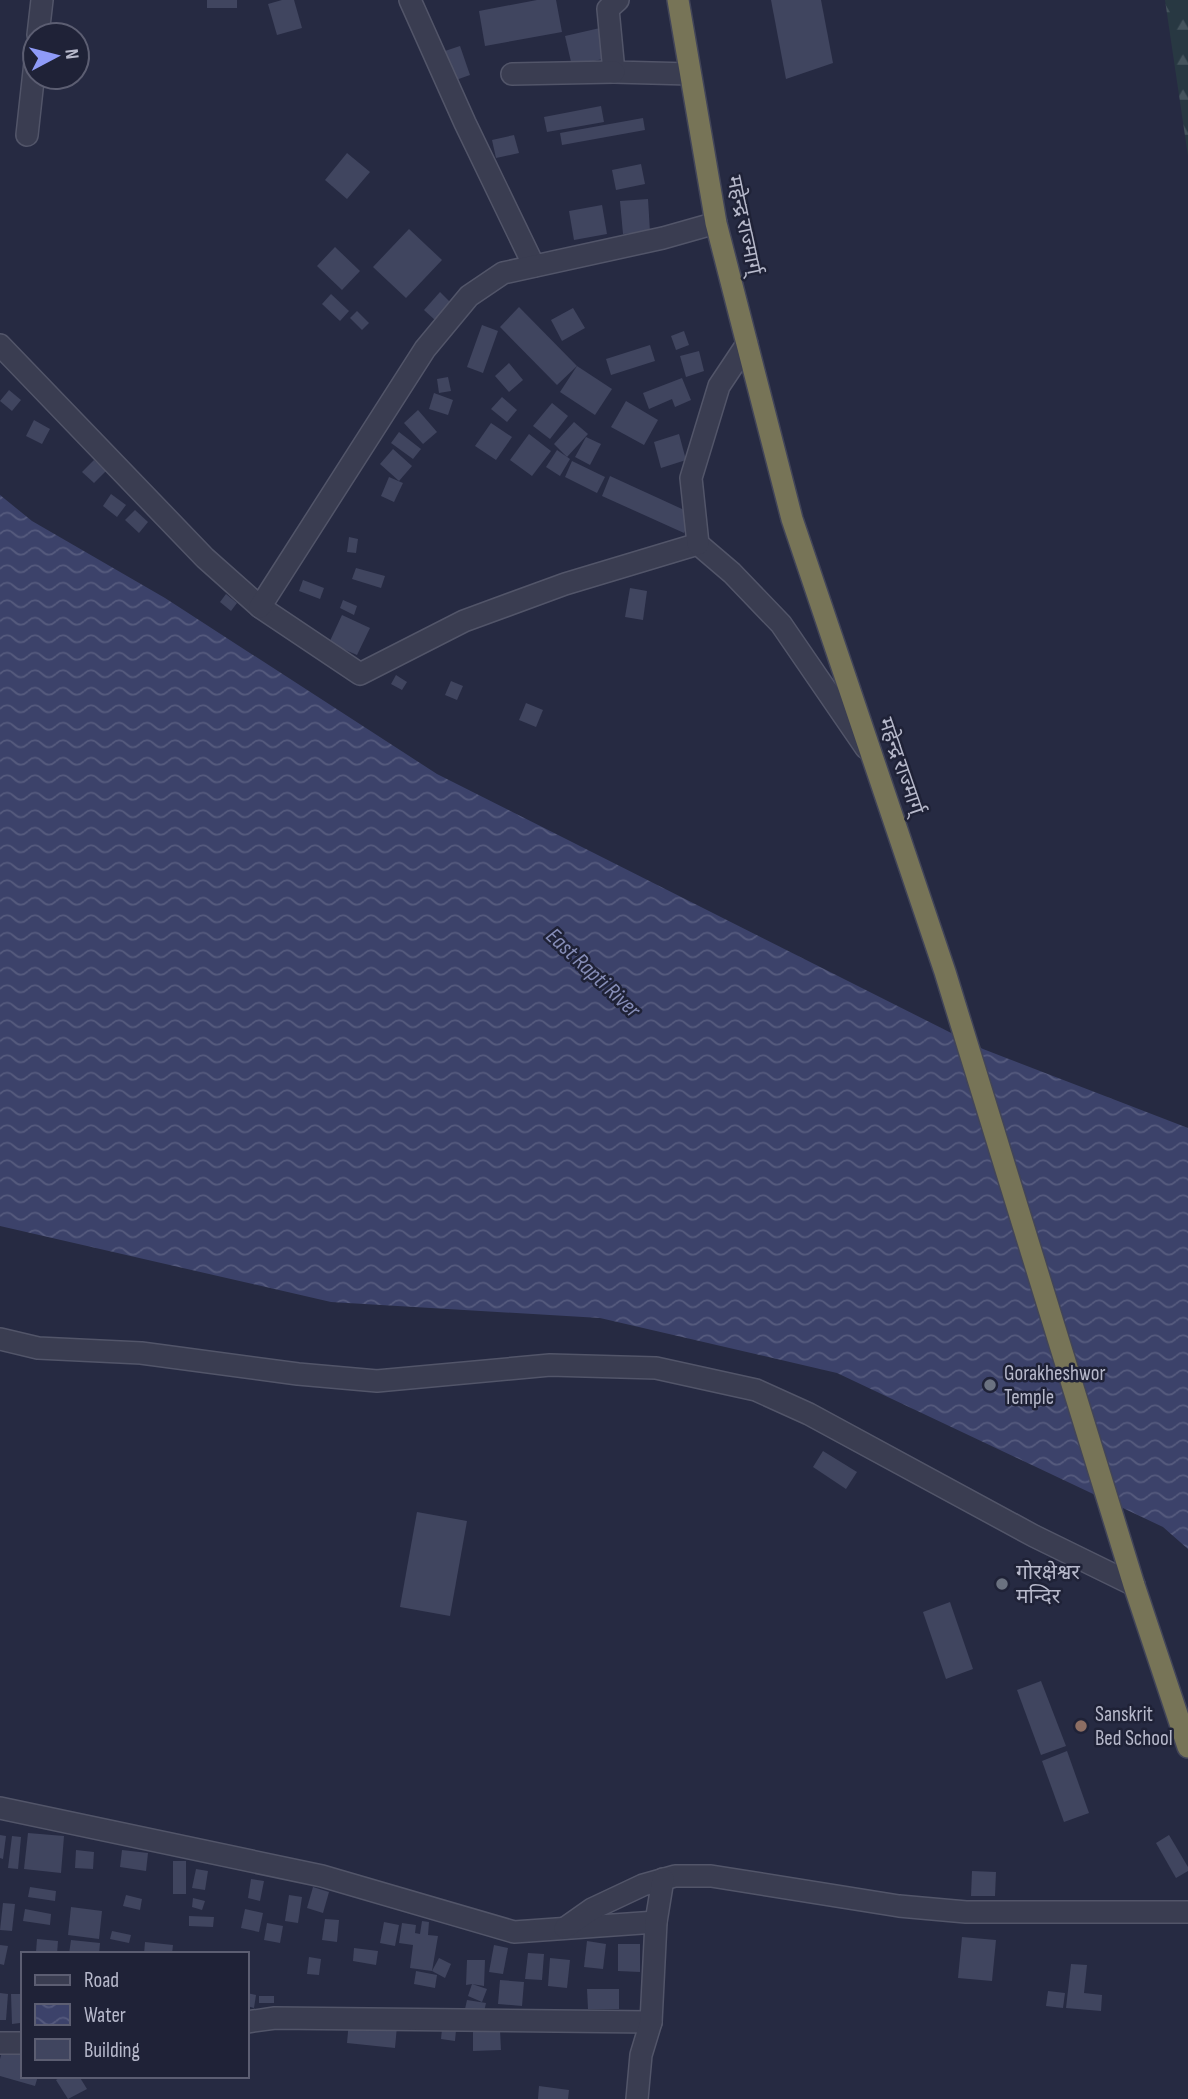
<svg xmlns="http://www.w3.org/2000/svg" width="1188" height="2099" viewBox="0 0 1188 2099" font-family="'Sofia Sans Condensed','Noto Sans Devanagari',sans-serif">
  <style>
    .forest { fill: url(#forest-firs) }
    .water { fill: url(#water-waves) }
    .building { fill: #40455f }
    .lines { fill: none; stroke-linecap: round; stroke-linejoin: round }
    .minor-casing { stroke: #525569; stroke-width: 24 }
    .highway-casing { stroke: #424559; stroke-width: 24 }
    .minor { stroke: #3a3d51; stroke-width: 21 }
    .highway { stroke: #777457; stroke-width: 21 }
    .worship-dot { fill: #6b7280; stroke: #1f2237; stroke-width: 2.5 }
    .education-dot { fill: #8d6e63; stroke: #1f2237; stroke-width: 2.5 }
    .labels { text-anchor: middle; dominant-baseline: central; stroke-width: 5; stroke-linejoin: round; paint-order: stroke }
    .street-label { font-size: 21px; fill: #b7b9cb; stroke: #1f2237 }
    .poi-label { font-size: 21px; fill: #b7b9cb; stroke: #1f2237; text-anchor: start }
    .water-label { font-size: 23px; font-style: italic; fill: #868db7; stroke: #1f2237 }
  </style>
  <defs>
    <pattern id="forest-firs" width="22" height="20" patternUnits="userSpaceOnUse" patternTransform="scale(1.75)"><rect width="22" height="20" fill="#283842"/><path d="M5 1l3.5 6h-7zM16 11l3.5 6h-7z" fill="#45535c"/></pattern>
    <pattern id="water-waves" width="16" height="10" patternUnits="userSpaceOnUse" patternTransform="scale(1.75)"><rect width="16" height="10" fill="#3c426a"/><path d="M0 5q4-4 8 0t8 0" fill="none" stroke="#565b7e"/></pattern>
  </defs>
  <rect width="100%" height="100%" fill="#262a42"/>
  <path class="forest" d="M1165 0H1188V156Z"/>
  <path class="water" d="M0 495 32 521 165 598 437 774 983 1049 1188 1128V1549L1163 1527 837 1373 600 1318 331 1302 0 1226Z"/>
  <g class="building">
    <rect x="207" y="0" width="30" height="8"/>
    <path d="M282 0H294L302 28 277 35 268 4Z"/>
    <path d="M537 0H556L562 32 485 46 479 11Z"/>
    <path d="M771 0H821L833 63 786 79Z"/>
    <path d="M600 28 607 58 572 66 565 36Z"/>
    <path d="M460 46 470 75 453 81 442 52Z"/>
    <path d="M601 106 604 122 547 132 544 117Z"/>
    <path d="M643 118 645 130 562 145 560 133Z"/>
    <path d="M514 135 519 153 496 158 492 140Z"/>
    <path d="M347 153 370 172 347 199 325 180Z"/>
    <path d="M641 164 645 184 616 190 612 170Z"/>
    <path d="M648 199 650 232 623 234 620 201Z"/>
    <path d="M602 205 607 234 574 240 569 211Z"/>
    <path d="M409 229 442 260 406 298 373 267Z"/>
    <path d="M335 247 360 271 342 290 317 266Z"/>
    <path d="M440 292 452 304 436 321 424 310Z"/>
    <path d="M331 294 349 311 340 321 322 304Z"/>
    <path d="M519 307 577 366 557 385 500 327Z"/>
    <path d="M573 308 585 328 562 341 551 320Z"/>
    <path d="M357 311 369 323 362 330 350 318Z"/>
    <path d="M482 325 498 331 483 373 467 367Z"/>
    <path d="M684 331 689 345 676 350 671 336Z"/>
    <path d="M650 345 655 361 611 375 606 359Z"/>
    <path d="M699 351 704 371 686 377 680 356Z"/>
    <path d="M509 363 523 380 509 392 495 376Z"/>
    <path d="M577 366 612 389 595 415 560 392Z"/>
    <path d="M448 377 451 391 439 393 437 379Z"/>
    <path d="M682 378 691 400 675 407 672 399 649 409 643 393Z"/>
    <path d="M9 390 21 400 12 411 0 401Z"/>
    <path d="M434 393 453 400 448 415 429 409Z"/>
    <path d="M502 397 517 410 507 422 491 409Z"/>
    <path d="M626 401 658 420 644 445 611 427Z"/>
    <path d="M552 403 568 416 550 439 533 426Z"/>
    <path d="M418 410 437 432 423 444 404 423Z"/>
    <path d="M34 420 50 429 42 444 26 436Z"/>
    <path d="M574 422 588 434 567 457 554 444Z"/>
    <path d="M491 423 512 437 496 460 475 446Z"/>
    <path d="M399 432 421 449 413 459 391 443Z"/>
    <path d="M529 434 551 451 532 476 510 460Z"/>
    <path d="M679 434 686 460 661 468 654 442Z"/>
    <path d="M586 437 601 444 590 465 575 457Z"/>
    <path d="M393 449 412 466 399 481 380 464Z"/>
    <path d="M557 450 570 459 560 476 546 467Z"/>
    <path d="M94 460 106 471 94 483 82 472Z"/>
    <path d="M572 461 605 477 597 493 565 477Z"/>
    <path d="M610 476 693 514 684 533 602 496Z"/>
    <path d="M389 477 403 483 394 502 381 496Z"/>
    <path d="M111 494 126 505 117 517 103 506Z"/>
    <path d="M135 510 148 522 139 533 125 520Z"/>
    <path d="M349 537 358 539 356 553 347 552Z"/>
    <path d="M356 568 385 576 381 588 352 579Z"/>
    <path d="M303 580 324 588 320 599 299 591Z"/>
    <path d="M630 588 647 591 643 620 625 617Z"/>
    <path d="M226 594 237 603 231 611 220 602Z"/>
    <path d="M343 600 357 606 354 615 340 608Z"/>
    <path d="M342 615 370 628 357 655 329 643Z"/>
    <path d="M396 675 407 682 402 690 391 684Z"/>
    <path d="M451 681 463 686 457 700 445 695Z"/>
    <path d="M526 703 543 710 536 727 519 720Z"/>
    <path d="M823 1451 857 1472 846 1489 813 1467Z"/>
    <path d="M417 1512 467 1521 450 1616 400 1607Z"/>
    <path d="M950 1602 973 1669 946 1679 923 1612Z"/>
    <path d="M1041 1681 1066 1746 1041 1755 1017 1690Z"/>
    <path d="M1067 1751 1089 1813 1064 1822 1042 1761Z"/>
    <path d="M28 1833 64 1836 61 1873 24 1869Z"/>
    <path d="M0 1835 6 1836 3 1859 0 1858Z"/>
    <path d="M1169 1835 1188 1867V1871L1176 1878 1156 1843Z"/>
    <path d="M12 1836 21 1837 18 1869 8 1868Z"/>
    <path d="M76 1850 94 1852 93 1869 75 1868Z"/>
    <path d="M122 1850 148 1853 146 1871 120 1867Z"/>
    <rect x="173" y="1861" width="13" height="33"/>
    <path d="M196 1869 208 1871 205 1890 192 1888Z"/>
    <path d="M972 1871 996 1872 995 1896H971Z"/>
    <path d="M251 1879 264 1881 260 1901 248 1898Z"/>
    <path d="M30 1887 56 1891 55 1901 28 1897Z"/>
    <path d="M313 1887 329 1892 323 1913 307 1908Z"/>
    <path d="M126 1895 142 1899 140 1910 123 1906Z"/>
    <path d="M289 1895 302 1897 298 1923 285 1921Z"/>
    <path d="M193 1898 205 1901 202 1910 192 1907Z"/>
    <path d="M3 1903 15 1904 12 1931 0 1930Z"/>
    <path d="M71 1907 102 1911 99 1939 68 1935Z"/>
    <path d="M25 1909 51 1914 50 1925 23 1921Z"/>
    <path d="M245 1909 263 1913 259 1932 241 1928Z"/>
    <path d="M189 1916 214 1917 213 1927 189 1926Z"/>
    <path d="M325 1919 339 1920 337 1942 322 1940Z"/>
    <path d="M422 1921 429 1922 428 1935 438 1936 432 1971 410 1968 413 1945 399 1943 402 1923 416 1925 415 1933 420 1934Z"/>
    <path d="M384 1922 399 1925 395 1946 380 1943Z"/>
    <path d="M267 1923 283 1926 280 1943 264 1940Z"/>
    <path d="M112 1931 131 1935 129 1943 110 1939Z"/>
    <path d="M962 1937 996 1940 992 1981 958 1978Z"/>
    <path d="M37 1939 58 1941 57 1954 36 1952Z"/>
    <path d="M71 1940 100 1943 99 1954H69Z"/>
    <path d="M587 1941 606 1944 603 1969 584 1967Z"/>
    <path d="M145 1942 173 1945 172 1954H144Z"/>
    <path d="M618 1944H640V1972L618 1971Z"/>
    <path d="M0 1945 8 1946 4 1965 0 1964Z"/>
    <path d="M494 1945 508 1948 503 1974 489 1972Z"/>
    <path d="M354 1948 378 1951 376 1965 353 1961Z"/>
    <path d="M528 1953 544 1954 542 1980 525 1979Z"/>
    <path d="M309 1957 321 1959 319 1975 307 1974Z"/>
    <path d="M439 1958 451 1964 445 1978 432 1971Z"/>
    <path d="M550 1958 570 1960 567 1988 548 1986Z"/>
    <path d="M467 1960H485L484 1986 472 1984 487 1989 482 2002 468 1996 472 1984 466 1985Z"/>
    <path d="M1071 1964 1087 1965 1084 1993 1102 1995 1101 2011 1066 2008Z"/>
    <path d="M416 1971 437 1975 435 1988 414 1984Z"/>
    <path d="M500 1980 524 1982 522 2006 498 2004Z"/>
    <path d="M587 1989H619V2009H588Z"/>
    <path d="M1048 1991 1065 1993 1063 2008 1046 2006Z"/>
    <path d="M0 1993 8 1994 6 2020H0Z"/>
    <path d="M247 1993 256 1995 254 2008 247 2006Z"/>
    <path d="M11 1994H20V2023L12 2024Z"/>
    <rect x="259" y="1996" width="15" height="7"/>
    <path d="M467 2000 486 2003 484 2012 465 2009Z"/>
    <path d="M349 2021 397 2026 395 2048 347 2043Z"/>
    <path d="M442 2029 456 2030 455 2041 441 2039Z"/>
    <path d="M500 2030 501 2050 473 2051V2031Z"/>
    <path d="M3 2048 23 2054V2076H38L35 2086 0 2076V2059Z"/>
    <path d="M62 2076H79L87 2089 68 2099 56 2080Z"/>
    <path d="M539 2086 569 2090 568 2099H538Z"/>
  </g>
  <g class="lines">
    <defs>
      <g id="minor">
        <path d="M410 0 465 123 534 266"/>
        <path d="M618 0 608 9 614 72 690 74"/>
        <path d="M38 35 42 0"/>
        <path d="M512 74 614 72"/>
        <path d="M27 135 35 62"/>
        <path d="M0 345 205 558 260 607 360 674 464 621 565 584 698 544 732 573 781 624 866 748"/>
        <path d="M698 544 691 478 719 386 747 344"/>
        <path d="M260 607 425 349 469 296 503 273 663 238 716 223"/>
        <path d="M0 1339 38 1348 141 1353 298 1374 377 1381 550 1365 656 1368 756 1390 809 1414 1034 1536 1134 1585"/>
        <path d="M0 1808 322 1876 514 1932 656 1922"/>
        <path d="M565 1928 592 1909 643 1885 675 1876H711L899 1906 966 1912H1188"/>
        <path d="M247 2022 275 2018 651 2022"/>
        <path d="M0 2043H23"/>
        <path d="M637 2099 641 2055 651 2022 656 1922 663 1879"/>
      </g>
      <path id="highway" d="M678 0 716 223 792 519 945 972 1134 1585 1188 1747"/>
    </defs>
    <use href="#minor" class="minor-casing"/>
    <use href="#highway" class="highway-casing"/>
    <use href="#minor" class="minor"/>
    <use href="#highway" class="highway"/>
  </g>
  <g class="worship-dot">
    <circle cx="990" cy="1385" r="7"/>
    <circle cx="1002" cy="1584" r="7"/>
  </g>
  <circle class="education-dot" cx="1081" cy="1726" r="7"/>
  <g class="labels">
    <g class="street-label">
      <text transform="translate(744 225) rotate(78)">महेन्द्र राज्मार्ग्</text>
      <text transform="translate(901 766) rotate(71)">महेन्द्र राज्मार्ग्</text>
    </g>
    <g class="poi-label">
      <text x="1004" y="1373">Gorakheshwor<tspan x="1004" dy="24">Temple</tspan></text>
      <text x="1016" y="1572">गोरक्षेश्वर<tspan x="1016" dy="24">मन्दिर</tspan></text>
      <text x="1095" y="1714">Sanskrit<tspan x="1095" dy="24">Bed School</tspan></text>
    </g>
    <g class="water-label">
      <text transform="translate(593 973) rotate(43)">East Rapti River</text>
    </g>
  </g>
  <rect x="21" y="1952" width="228" height="126" fill="#1f2237" stroke="#5c5e72" stroke-width="2"/>
  <rect x="35" y="1975" width="35" height="10" fill="#3a3d51" stroke="#5c5e72" stroke-width="2"/>
  <text x="84" y="1987" font-size="21" fill="#b7b9cb">Road</text>
  <rect x="35" y="2004" width="35" height="21" fill="url(#water-waves)" stroke="#5c5e72" stroke-width="2"/>
  <text x="84" y="2022" font-size="21" fill="#b7b9cb">Water</text>
  <rect x="35" y="2039" width="35" height="21" fill="#40455f" stroke="#5c5e72" stroke-width="2"/>
  <text x="84" y="2057" font-size="21" fill="#b7b9cb">Building</text>
  <g transform="translate(56 56) rotate(83)"><circle r="33" fill="#1f2237" stroke="#5c5e72" stroke-width="2"/>
  <path d="M0-5L12 26L0 18L-12 26Z" fill="#8f9bf8"/>
  <text y="-10" font-size="19" font-weight="bold" text-anchor="middle" fill="#b7b9cb">N</text>
  </g>
</svg>
